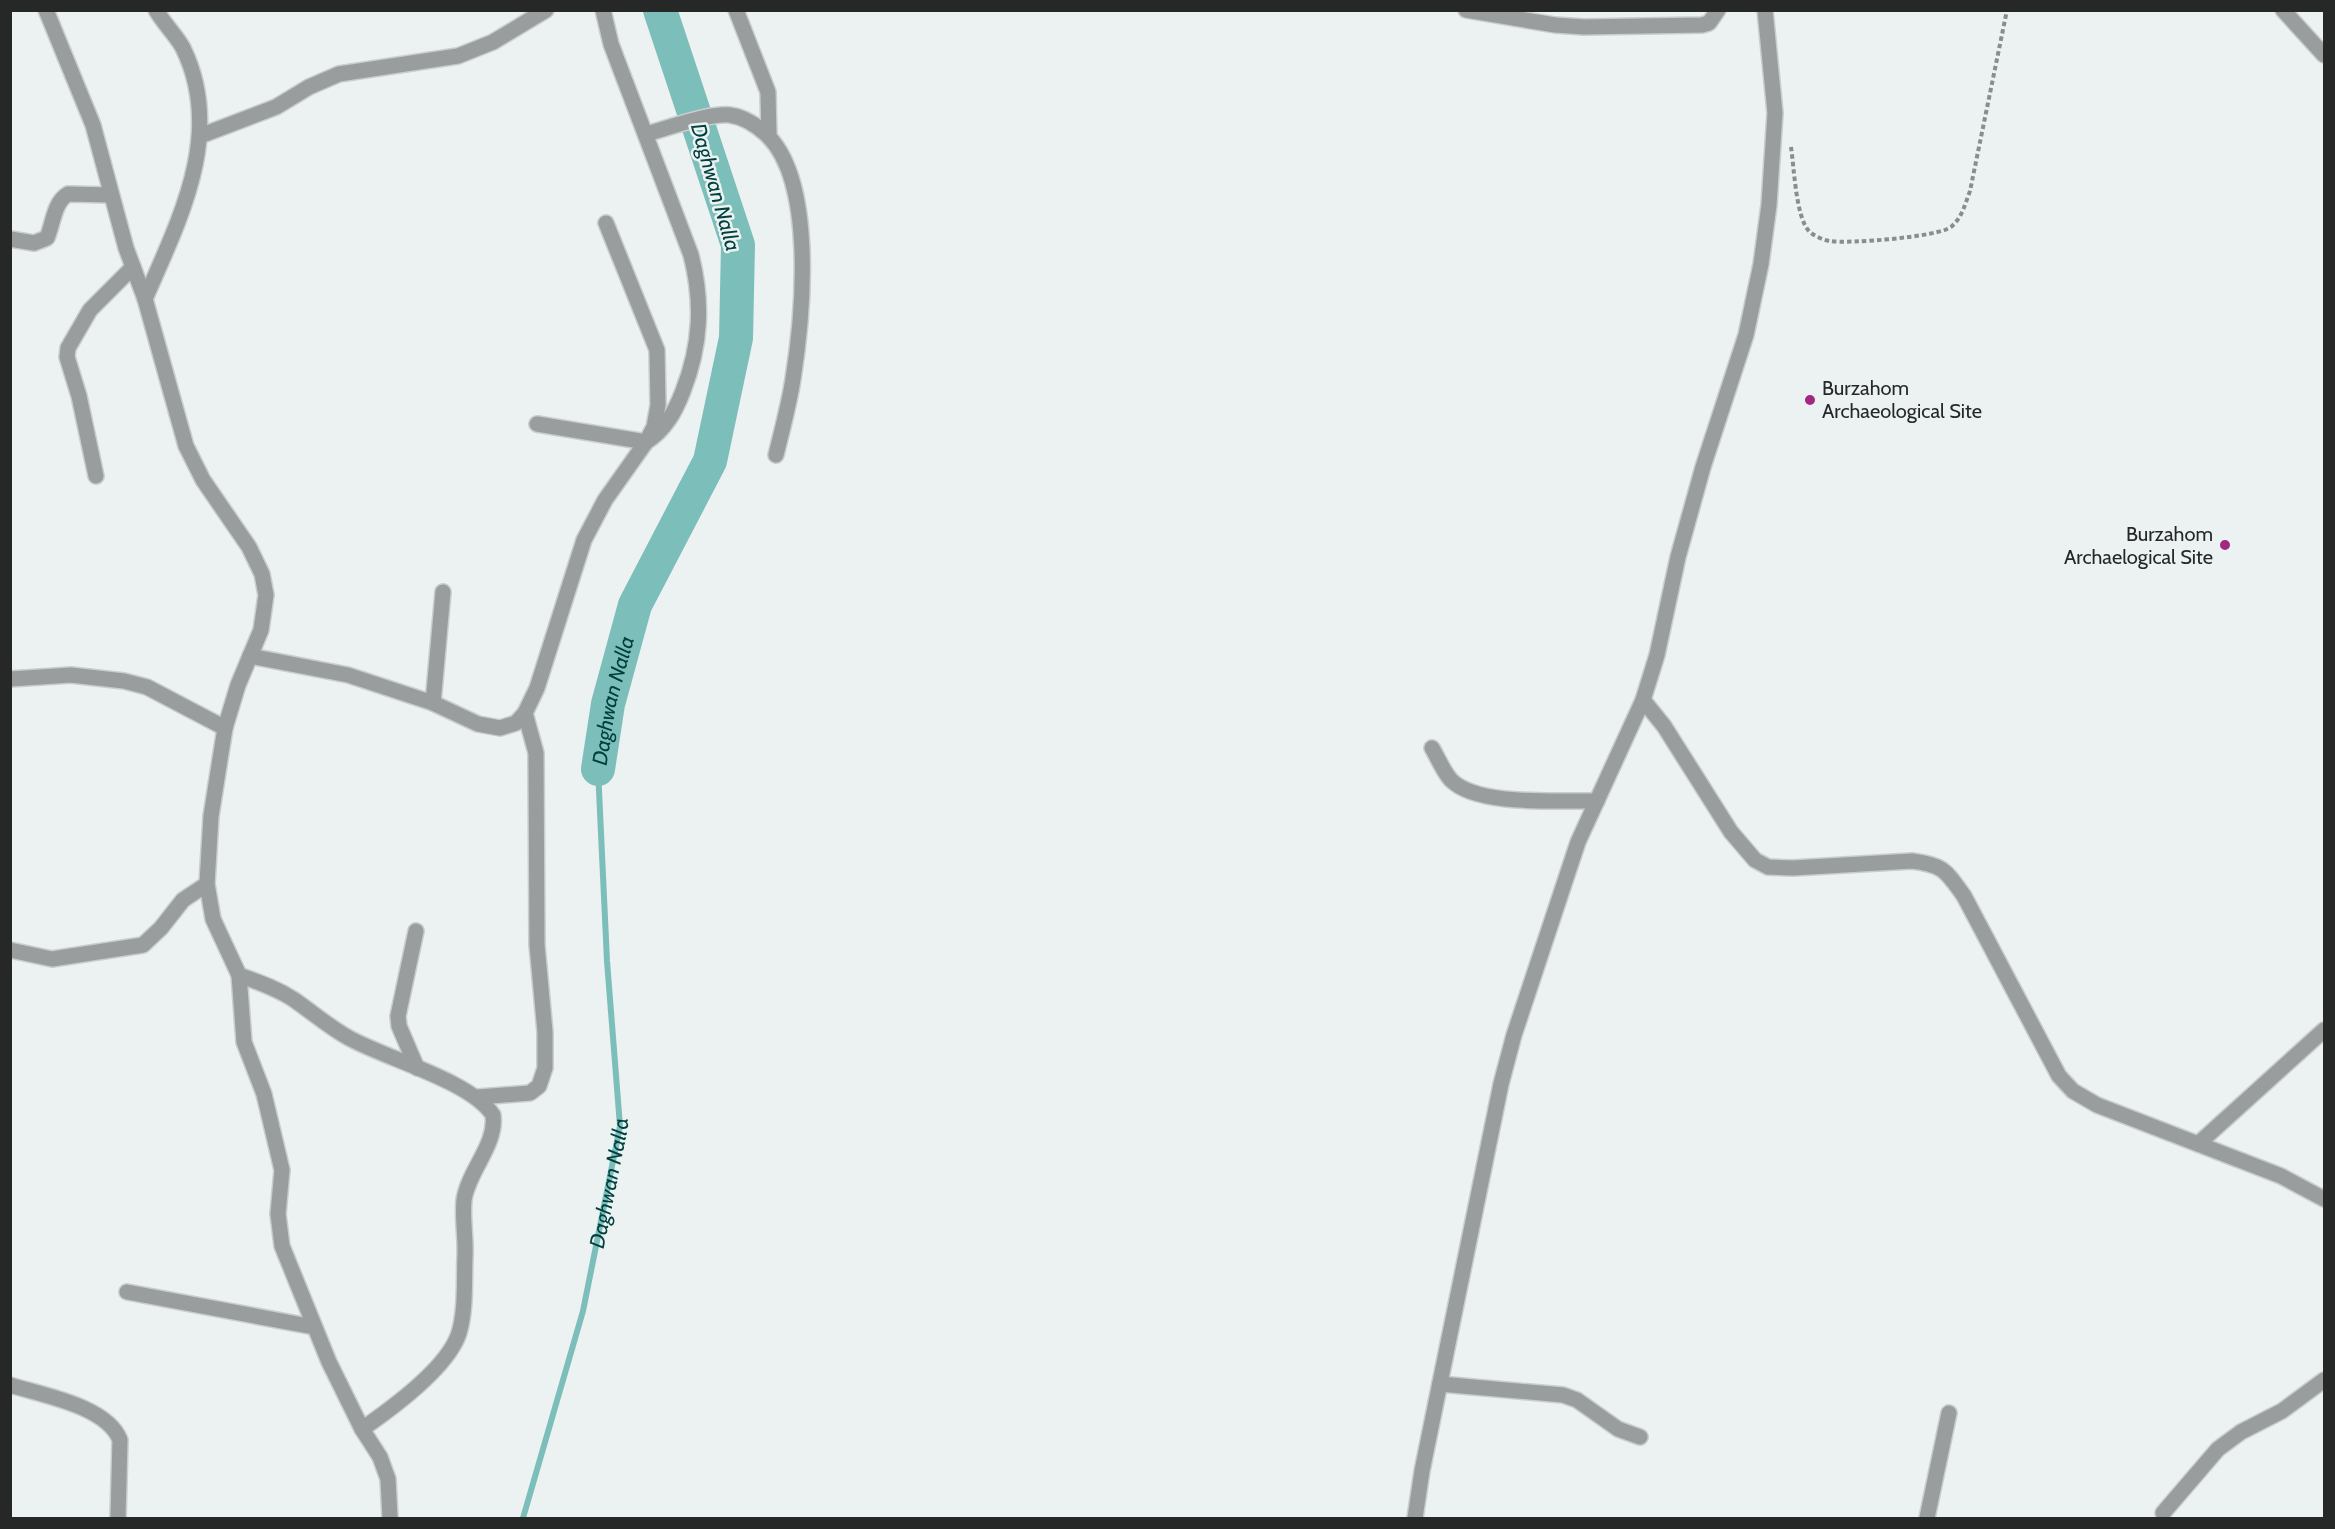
<svg xmlns="http://www.w3.org/2000/svg" width="2335" height="1529" viewBox="0 0 2335 1529" font-family="Cabin,sans-serif">
  <style>
    .lines { fill: none; stroke-linecap: round; stroke-linejoin: round }
    .stream { stroke: #7cbeba; stroke-width: 6 }
    .river { stroke: #7cbeba; stroke-width: 34 }
    .minor-casing { stroke: #c8cdcd; stroke-width: 18 }
    .path { stroke: #8a8d8d; stroke-width: 4; stroke-dasharray: 4.5 3; stroke-linecap: butt }
    .minor { stroke: #9a9d9d; stroke-width: 15 }
    .poi-dot { fill: #a02981; stroke: #ecf1f1; stroke-width: 2 }
    .labels { text-anchor: middle; dominant-baseline: central; stroke-width: 5; stroke-linejoin: round; paint-order: stroke }
    .poi-label { font-size: 20px; fill: #262828; stroke: #ecf1f1; text-anchor: start }
    .water-label { font-size: 21px; font-style: italic; fill: #00413f; stroke: #ecf1f1 }
  </style>
  <rect width="100%" height="100%" fill="#ecf1f1"/>
  <g class="lines">
    <path class="stream" id="s1" d="M523 1518 583 1311 620 1126 607 961 598 769"/>
    <path class="river" id="s2" d="M598 769 608 704 635 605 710 461 736 338 738 245 660 10"/>
    <defs>
      <g id="minor">
        <path d="M46 10 93 125 126 248 145 299 186 446 203 480 249 547 262 574 266 595 261 630 238 685 225 728 211 816 207 884 213 919 239 975 244 1042 264 1094 282 1170 278 1214 282 1246 329 1362 362 1429 380 1457 388 1479 390 1518"/>
        <path d="M736 10 768 92 769 137"/>
        <path d="M1466 10 1555 25 1584 27 1702 25 1709 23 1718 10"/>
        <path d="M2283 10 2324 55"/>
        <path d="M646 134C668 128 709 113 730 115 744 117 755 124 766 134 816 181 803 316 793 379 789 405 782 430 776 455"/>
        <path d="M200 136 276 107 309 87 339 74 458 56 493 42 546 10"/>
        <path d="M10 239 34 243 47 238C53 224 54 202 68 194L111 195"/>
        <path d="M145 299C179 220 225 134 183 48 176 35 164 24 156 10"/>
        <path d="M537 424 646 442C665 430 675 412 683 391 701 345 703 302 691 255L611 44 603 10"/>
        <path d="M96 476 79 396 67 357 68 348 90 310 133 267"/>
        <path d="M250 656 348 675 433 703 478 724 500 728 516 723 525 713 537 688 584 540 605 500 646 442 654 427 658 405 657 350 606 223"/>
        <path d="M10 679 71 675 124 681 147 687 225 728"/>
        <path d="M1643 700 1664 726 1731 832 1755 860 1768 867 1793 868 1912 861C1944 865 1946 871 1964 896L2059 1076 2073 1091 2097 1105 2281 1176 2324 1199"/>
        <path d="M433 703 443 592"/>
        <path d="M1432 748C1438 758 1443 771 1451 780 1478 807 1560 800 1597 801"/>
        <path d="M416 931 398 1016 399 1026 417 1068"/>
        <path d="M10 950 52 959 143 945 161 928 183 900 207 884"/>
        <path d="M239 975C258 982 276 988 293 999 312 1012 329 1027 349 1038 387 1059 471 1081 493 1115 497 1145 468 1171 464 1200 462 1219 466 1237 465 1256 464 1280 466 1310 459 1333 448 1368 391 1409 362 1429"/>
        <path d="M478 1097 530 1093 539 1086 545 1068V1032L537 945 536 753 525 713"/>
        <path d="M2198 1144 2324 1030"/>
        <path d="M127 1292 314 1327"/>
        <path d="M1440 1384 1563 1395 1577 1400 1618 1429 1640 1437"/>
        <path d="M10 1385C42 1395 107 1406 120 1440L118 1518"/>
        <path d="M2163 1513 2218 1449 2241 1432 2282 1411 2324 1380"/>
        <path d="M1415 1518 1422 1471 1501 1084 1514 1035 1578 842 1643 700 1657 655 1678 557 1703 467 1746 335 1761 264 1769 205 1775 113 1765 10"/>
        <path d="M1927 1518 1949 1413"/>
      </g>
    </defs>
    <use href="#minor" class="minor-casing"/>
    <path class="path" d="M1791 147C1794 167 1796 218 1809 231 1814 236 1823 240 1830 241 1848 244 1938 237 1951 227 1962 218 1965 204 1970 191L2007 10"/>
    <use href="#minor" class="minor"/>
  </g>
  <g class="poi-dot">
    <circle cx="1810" cy="400" r="6"/>
    <circle cx="2225" cy="545" r="6"/>
  </g>
  <g class="labels">
    <g class="poi-label">
      <text x="1822" y="388">Burzahom<tspan x="1822" dy="23">Archaeological Site</tspan></text>
      <text x="2213" y="534" text-anchor="end">Burzahom<tspan x="2213" dy="23">Archaelogical Site</tspan></text>
    </g>
    <g class="water-label">
      <text transform="translate(716 187) rotate(74)">Daghwan Nalla</text>
      <text stroke="none"><textPath href="#s2" startOffset="70">Daghwan Nalla</textPath></text>
      <text stroke="none"><textPath href="#s1" startOffset="346">Daghwan Nalla</textPath></text>
    </g>
  </g>
  <rect width="2335" height="1529" fill="none" stroke="#262828" stroke-width="24"/>
</svg>
